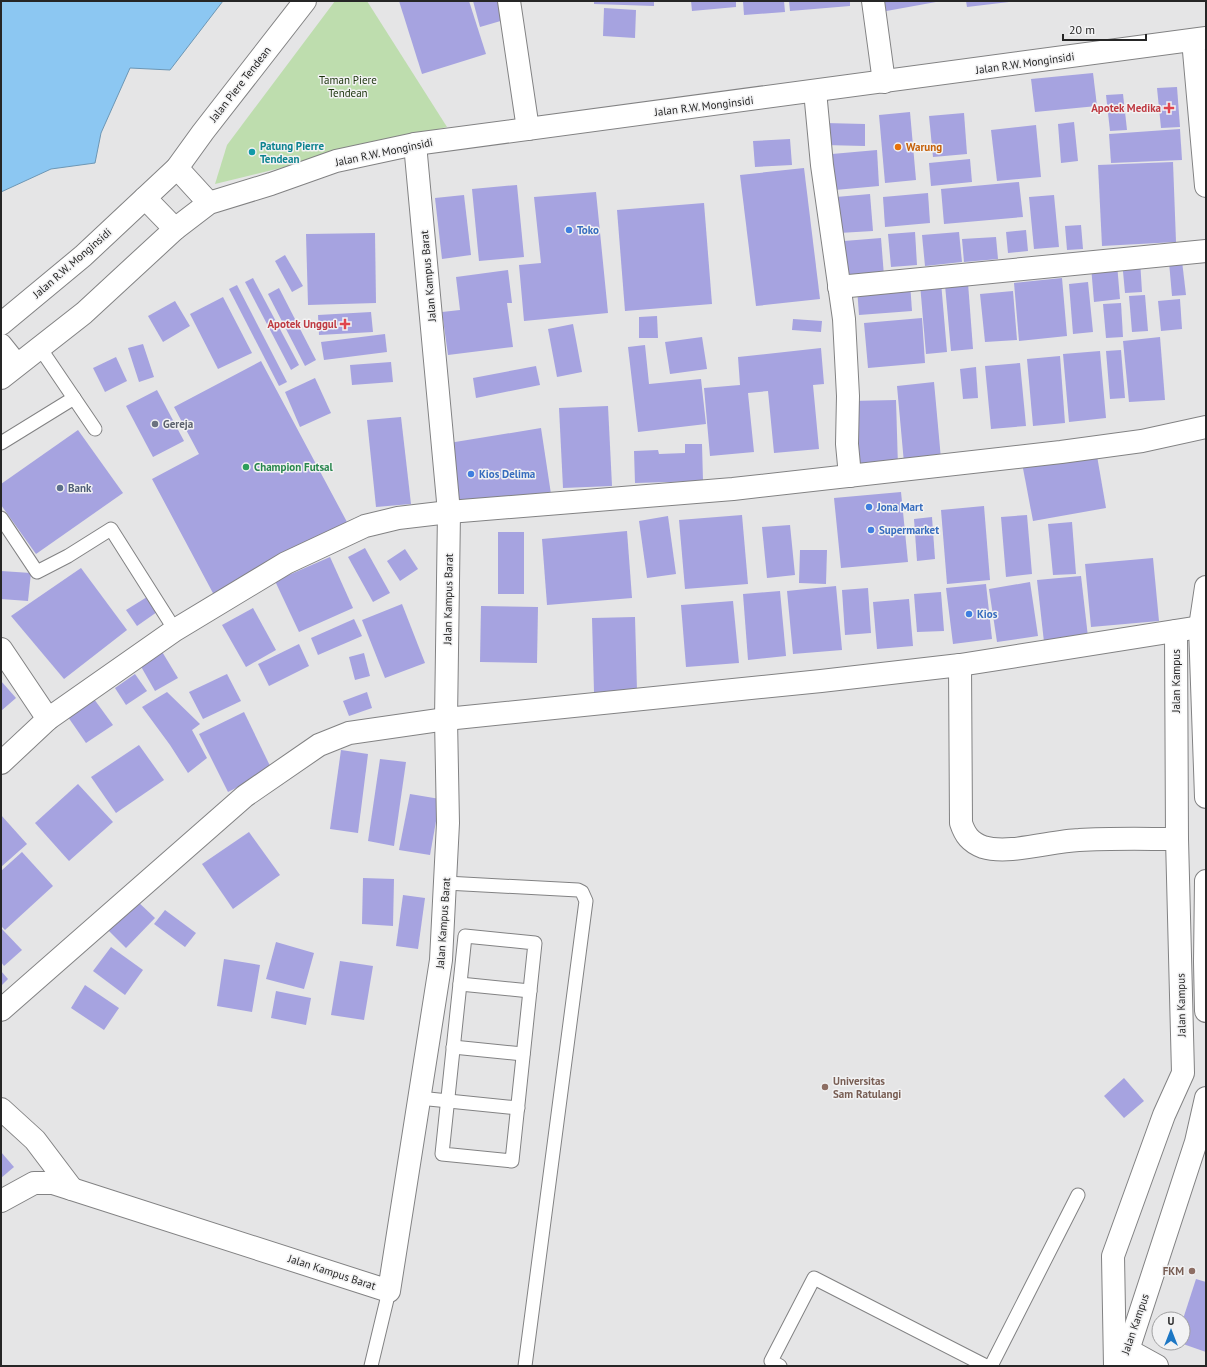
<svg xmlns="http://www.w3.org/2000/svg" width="1207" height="1367" viewBox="0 0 1207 1367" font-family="'PT Sans',sans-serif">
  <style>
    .green { fill: #beddae }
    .water { fill: #8cc7f2; stroke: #6d97b5 }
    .building { fill: #a6a3e0 }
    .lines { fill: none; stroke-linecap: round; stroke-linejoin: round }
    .lane-casing { stroke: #828283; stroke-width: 15 }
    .street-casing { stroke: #828283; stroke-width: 24 }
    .secondary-casing { stroke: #828283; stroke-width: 24 }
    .highway-casing { stroke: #828283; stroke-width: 24 }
    .lane { stroke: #fff; stroke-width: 13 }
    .street { stroke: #fff; stroke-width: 22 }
    .secondary { stroke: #fff; stroke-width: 22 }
    .highway { stroke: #fff; stroke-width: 22 }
    .health-dot { fill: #e0444e; stroke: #f2f2f3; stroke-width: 1.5 }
    .food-dot { fill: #e8710a; stroke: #f2f2f3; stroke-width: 1.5 }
    .culture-dot { fill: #0f9aa8; stroke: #f2f2f3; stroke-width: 1.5 }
    .shop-dot { fill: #3f7fe0; stroke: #f2f2f3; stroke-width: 1.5 }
    .worship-dot { fill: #6b7280; stroke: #f2f2f3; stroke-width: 1.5 }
    .leisure-dot { fill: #2e9e5b; stroke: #f2f2f3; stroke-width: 1.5 }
    .service-dot { fill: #5c6f8a; stroke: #f2f2f3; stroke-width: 1.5 }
    .education-dot { fill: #8d6e63; stroke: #f2f2f3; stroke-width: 1.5 }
    .labels { text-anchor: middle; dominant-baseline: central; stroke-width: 3; stroke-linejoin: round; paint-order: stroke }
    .street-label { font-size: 11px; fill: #262626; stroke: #f2f2f3 }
    .park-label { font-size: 11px; fill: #1b330c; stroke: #f2f2f3 }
    .health-label { font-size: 11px; font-weight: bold; fill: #be3a42; stroke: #f2f2f3; text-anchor: end }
    .culture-label { font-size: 11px; font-weight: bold; fill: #0d838f; stroke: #f2f2f3; text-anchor: start }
    .food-label { font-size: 11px; font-weight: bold; fill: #c56008; stroke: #f2f2f3; text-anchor: start }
    .shop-label { font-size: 11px; font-weight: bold; fill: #366cbe; stroke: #f2f2f3; text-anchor: start }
    .worship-label { font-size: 11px; font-weight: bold; fill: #5b616d; stroke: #f2f2f3; text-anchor: start }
    .leisure-label { font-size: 11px; font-weight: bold; fill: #27864d; stroke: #f2f2f3; text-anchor: start }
    .service-label { font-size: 11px; font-weight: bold; fill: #4e5e75; stroke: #f2f2f3; text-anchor: start }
    .education-label { font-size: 11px; font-weight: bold; fill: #785e54; stroke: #f2f2f3; text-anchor: start }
  </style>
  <rect width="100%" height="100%" fill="#e5e5e6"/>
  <path class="green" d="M335 1H367L447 127 215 184 227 145Z"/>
  <path class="water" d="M1 1H223L170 70 130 68 101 133 95 163 51 169 1 192Z"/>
  <g class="building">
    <path d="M399 1H469L486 54 422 74Z"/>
    <path d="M473 1H499L504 20 480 27Z"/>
    <path d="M594 1H654V6L594 4Z"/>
    <path d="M691 1H736V7L692 11Z"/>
    <path d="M743 1H784L785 12 744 15Z"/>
    <path d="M789 1H850V6L790 11Z"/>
    <path d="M879 1H936V2L881 12Z"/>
    <path d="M966 1H1009V2L967 7Z"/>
    <path d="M604 8 636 10 635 38 603 36Z"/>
    <path d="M1093 73 1097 106 1035 112 1031 79Z"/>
    <path d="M1177 87 1180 127 1161 128 1157 88Z"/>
    <path d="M1123 94 1127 130 1110 131 1106 95Z"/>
    <path d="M910 112 916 180 885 183 879 115Z"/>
    <path d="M964 113 967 154 933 157 929 116Z"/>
    <path d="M1074 122 1078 161 1061 163 1058 124Z"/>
    <path d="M825 123 865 124V146L824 145Z"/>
    <path d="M1036 125 1041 177 997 181 991 130Z"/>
    <path d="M1180 129 1182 160 1111 163 1109 134Z"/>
    <path d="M790 139 792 165 755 167 753 141Z"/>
    <path d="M877 150 879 186 835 190 832 154Z"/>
    <path d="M970 159 972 182 931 186 929 163Z"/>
    <path d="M1173 162 1176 242 1102 246 1098 165Z"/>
    <path d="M804 168 820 299 756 306 740 175Z"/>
    <path d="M1019 182 1023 217 944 224 941 189Z"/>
    <path d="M517 185 524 257 479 261 472 189Z"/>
    <path d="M596 192 608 313 524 321 519 265 541 263 534 197Z"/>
    <path d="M928 193 930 223 885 227 883 197Z"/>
    <path d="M870 194 873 231 839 233 836 197Z"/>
    <path d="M464 195 471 255 442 259 435 198Z"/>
    <path d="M1054 195 1059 247 1034 249 1029 197Z"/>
    <path d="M704 203 712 304 625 311 617 210Z"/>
    <path d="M1081 225 1083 249 1067 250 1065 226Z"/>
    <path d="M1026 230 1028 251 1008 253 1006 232Z"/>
    <path d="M915 232 917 265 891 267 888 234Z"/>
    <path d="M959 232 962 262 925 266 922 235Z"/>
    <path d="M375 233 376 303 308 305 306 234Z"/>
    <path d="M996 237 998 259 964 262 962 239Z"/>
    <path d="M881 238 884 276 847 279 844 241Z"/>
    <path d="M285 255 303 286 292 292 275 261Z"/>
    <path d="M1140 260 1142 292 1125 293 1122 261Z"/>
    <path d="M1182 261 1186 295 1172 296 1169 262Z"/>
    <path d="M1117 264 1120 299 1094 302 1091 266Z"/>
    <path d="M508 270 512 303H507L513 347 448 355 442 312 460 310 456 277Z"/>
    <path d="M253 278 299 365 291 370 245 282Z"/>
    <path d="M1062 278 1067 336 1019 341 1014 283Z"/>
    <path d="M941 282 947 352 926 354 920 284Z"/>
    <path d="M1088 282 1093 332 1073 334 1069 284Z"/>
    <path d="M910 283 912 311 859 315 857 288Z"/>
    <path d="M968 283 973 349 951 351 945 285Z"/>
    <path d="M237 285 287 382 279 386 229 289Z"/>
    <path d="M279 288 316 360 305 366 268 294Z"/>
    <path d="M1013 291 1017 340 985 342 980 294Z"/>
    <path d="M1145 295 1148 331 1132 332 1129 296Z"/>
    <path d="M223 297 252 353 218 369 190 314Z"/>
    <path d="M1180 299 1182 329 1161 331 1158 301Z"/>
    <path d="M175 301 190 326 163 342 148 316Z"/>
    <path d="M1121 303 1123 337 1106 338 1103 304Z"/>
    <path d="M371 312 373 332 319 335 318 315Z"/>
    <path d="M657 316 658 338H639V317Z"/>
    <path d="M922 318 925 363 868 368 864 323Z"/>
    <path d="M793 319 822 321 821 332 792 330Z"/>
    <path d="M573 324 582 372 557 377 548 329Z"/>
    <path d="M385 334 387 352 324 360 321 342Z"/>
    <path d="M702 337 707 369 670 374 665 342Z"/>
    <path d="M1160 337 1165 400 1129 402 1123 341Z"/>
    <path d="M143 344 154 377 139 382 128 348Z"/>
    <path d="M645 345 649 384 701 379 706 424 638 432 628 347Z"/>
    <path d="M821 348 824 384 813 385 819 449 774 453 768 391 748 393 754 452 710 456 704 388 740 385 738 357Z"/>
    <path d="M1121 350 1125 398 1110 399 1106 351Z"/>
    <path d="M1100 351 1106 418 1069 422 1063 354Z"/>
    <path d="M1060 356 1065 423 1033 426 1027 359Z"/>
    <path d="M116 357 127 381 105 392 93 368Z"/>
    <path d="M261 361 347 522 272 561 214 595 152 479 199 454 174 407Z"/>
    <path d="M391 362 393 382 352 385 350 365Z"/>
    <path d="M1020 363 1026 426 991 429 985 366Z"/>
    <path d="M536 366 540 385 476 398 473 378Z"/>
    <path d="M976 367 978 398 963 399 960 369Z"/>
    <path d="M315 378 331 413 300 427 285 392Z"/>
    <path d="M934 382 941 459 904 463 897 386Z"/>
    <path d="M157 390 184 441 153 457 126 406Z"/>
    <path d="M896 400 898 467 852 469 850 401Z"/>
    <path d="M608 406 612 486 563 488 559 408Z"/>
    <path d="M401 417 411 504 376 507 367 420Z"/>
    <path d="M541 428 551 494 460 510 449 443Z"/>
    <path d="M78 430 123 493 36 554 1 505V484Z"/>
    <path d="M685 444H702L703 481 635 483 634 451 658 450 659 454 685 453Z"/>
    <path d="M1096 450 1106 508 1033 521 1022 463Z"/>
    <path d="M901 492 908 562 841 568 834 498Z"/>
    <path d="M984 506 990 580 947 584 941 510Z"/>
    <path d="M742 515 748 584 685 589 679 520Z"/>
    <path d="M1027 515 1032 574 1006 577 1001 517Z"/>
    <path d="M668 516 676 574 647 578 639 521Z"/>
    <path d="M932 517 935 559 917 561 914 519Z"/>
    <path d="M1072 522 1076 574 1053 575 1048 524Z"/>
    <path d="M790 525 795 575 767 578 762 527Z"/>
    <path d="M627 531 632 598 547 605 542 539Z"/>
    <rect x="498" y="532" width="26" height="62"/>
    <path d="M365 548 390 593 373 602 348 557Z"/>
    <path d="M405 549 418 569 400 581 387 561Z"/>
    <path d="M800 550H827L826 584 799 583Z"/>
    <path d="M330 557 353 608 299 632 275 581Z"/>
    <path d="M1153 558 1159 621 1091 627 1085 564Z"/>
    <path d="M81 568 127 630 64 679 11 616Z"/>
    <path d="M1 571 31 573 28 601 1 599Z"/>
    <path d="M1081 576 1088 637 1044 642 1037 580Z"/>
    <path d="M1030 582 1038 636 997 642 989 589Z"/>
    <path d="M986 584 992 639 953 644 946 588Z"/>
    <path d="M836 586 842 650 793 654 787 591Z"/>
    <path d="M868 588 871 633 845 635 842 590Z"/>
    <path d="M780 591 786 656 748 660 743 594Z"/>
    <path d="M941 592 944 631 917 632 914 594Z"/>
    <path d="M147 597 157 612 137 626 126 610Z"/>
    <path d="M909 599 913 646 877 649 873 602Z"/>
    <path d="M733 601 739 663 686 667 681 605Z"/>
    <path d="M402 604 425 663 385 678 362 620Z"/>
    <path d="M481 606 538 607 537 663 480 662Z"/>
    <path d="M253 608 276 650 246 667 222 625Z"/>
    <path d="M635 617 637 691 594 692 592 618Z"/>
    <path d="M354 619 362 636 318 655 311 638Z"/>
    <path d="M299 644 309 666 269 686 258 664Z"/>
    <path d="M161 650 178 678 155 691 139 663Z"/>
    <path d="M364 653 370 676 355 680 349 657Z"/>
    <path d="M135 674 147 691 126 705 115 688Z"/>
    <path d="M227 674 241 701 203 719 189 692Z"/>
    <path d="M1 681 16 698 1 711Z"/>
    <path d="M167 692 200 724 192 730 207 758 188 773 170 745 142 707Z"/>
    <path d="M367 692 372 708 349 716 343 701Z"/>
    <path d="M94 699 113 725 86 743 68 717Z"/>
    <path d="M244 712 272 770 228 792 199 734Z"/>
    <path d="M139 745 164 780 116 813 91 777Z"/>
    <path d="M341 750 368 754 358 833 330 829Z"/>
    <path d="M380 759 406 762 394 846 368 841Z"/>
    <path d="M78 784 113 822 69 861 35 823Z"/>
    <path d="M410 794 440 799 430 855 399 850Z"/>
    <path d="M1 815 27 844 1 867Z"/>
    <path d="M249 832 280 875 233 909 202 864Z"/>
    <path d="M22 852 53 886 5 930 1 926V871Z"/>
    <path d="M363 878 394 879 393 926 362 924Z"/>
    <path d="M403 895 425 898 418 949 396 946Z"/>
    <path d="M135 899 155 918 126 948 106 928Z"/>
    <path d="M165 910 196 933 185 947 154 924Z"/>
    <path d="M1 928 22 950 4 966 1 962Z"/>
    <path d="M276 942 314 953 304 989 266 979Z"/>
    <path d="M111 947 143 970 125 995 93 971Z"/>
    <path d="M224 959 260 965 252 1012 217 1006Z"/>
    <path d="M340 961 373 966 364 1020 331 1015Z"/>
    <path d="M1 971 8 979 1 986Z"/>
    <path d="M85 985 119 1008 104 1030 71 1008Z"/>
    <path d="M276 991 311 998 306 1025 271 1018Z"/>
    <path d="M1124 1078 1144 1101 1124 1118 1104 1096Z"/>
    <path d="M1 1152 14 1167 1 1178Z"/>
    <path d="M1196 1279 1206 1282V1352L1183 1344V1319Z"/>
  </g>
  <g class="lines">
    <defs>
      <g id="lane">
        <path d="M40 348 95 429"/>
        <path d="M1 443 74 398"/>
        <path d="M1 518 37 572 68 556 111 529 175 630"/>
        <path d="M446 883 578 890 582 892 586 901 525 1366"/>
        <path d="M465 936 535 943 512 1161 442 1154Z"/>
        <path d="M460 984 530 991"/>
        <path d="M453 1047 523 1054"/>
        <path d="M419 1098 518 1108"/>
        <path d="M371 1366 389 1291"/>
        <path d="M780 1366 771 1361 814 1278 986 1366"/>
        <path d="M991 1366 1078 1195"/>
      </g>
      <g id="street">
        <path d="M509 1 528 129"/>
        <path d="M873 1 884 82"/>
        <path d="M815 91 822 165 844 319 848 396 847 444 850 476"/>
        <path d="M839 287 1206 251"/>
        <path d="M1 649 48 719"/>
        <path d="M960 665 961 823C965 835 970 842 983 847 1009 855 1051 841 1079 840 1112 838 1145 839 1177 839"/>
        <path d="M1 763 48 719 175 630 286 563 365 526 398 518 449 512 733 489 1061 452 1142 441 1206 427"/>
        <path d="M1 1010 245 796 319 745 349 733 446 719 821 681 960 665 1200 627"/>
        <path d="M1 1109 35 1140 72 1189"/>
        <path d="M1 1201 34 1183H53L389 1291 441 960 448 823 446 719 449 512 415 144"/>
        <path d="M1128 1350 1157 1366"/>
      </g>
      <g id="secondary">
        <path d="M1193 40 1206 186"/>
        <path d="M1206 587 1200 627 1206 797"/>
        <path d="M1206 881 1205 962 1206 1011"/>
        <path d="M1115 1366 1113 1256 1164 1115 1183 1073 1177 839 1176 631"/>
        <path d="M1120 1366 1128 1350 1196 1142 1206 1098"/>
      </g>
      <g id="highway">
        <path d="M177 168 209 203"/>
        <path d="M145 198 175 229"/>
        <path d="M1 324 83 256 177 168 203 132 305 1"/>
        <path d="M1 345 17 365"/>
        <path d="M1 378 84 313 175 229 209 203 271 184 336 161 415 144 1206 38"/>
      </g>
    </defs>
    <use href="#lane" class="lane-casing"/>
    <use href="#street" class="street-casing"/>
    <use href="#secondary" class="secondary-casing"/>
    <use href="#highway" class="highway-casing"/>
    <use href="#lane" class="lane"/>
    <use href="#street" class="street"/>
    <use href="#secondary" class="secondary"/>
    <use href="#highway" class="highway"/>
  </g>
  <g class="health-dot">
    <path d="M1167 102h4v4h4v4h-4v4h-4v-4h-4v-4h4z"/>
    <path d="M343 318h4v4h4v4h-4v4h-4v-4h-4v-4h4z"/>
  </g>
  <circle class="food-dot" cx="898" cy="147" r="4"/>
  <circle class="culture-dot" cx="252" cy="152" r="4"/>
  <g class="shop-dot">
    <circle cx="569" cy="230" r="4"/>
    <circle cx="471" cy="474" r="4"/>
    <circle cx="869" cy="507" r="4"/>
    <circle cx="871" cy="530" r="4"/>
    <circle cx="969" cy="614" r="4"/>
  </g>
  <circle class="worship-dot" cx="155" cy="424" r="4"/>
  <circle class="leisure-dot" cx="246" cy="467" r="4"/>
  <circle class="service-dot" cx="60" cy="488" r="4"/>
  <g class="education-dot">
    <circle cx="825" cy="1087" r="4"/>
    <circle cx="1192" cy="1271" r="4"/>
  </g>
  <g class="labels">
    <g class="street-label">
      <text transform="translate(1025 63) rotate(-8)">Jalan R.W. Monginsidi</text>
      <text transform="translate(240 84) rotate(-52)">Jalan Piere Tendean</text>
      <text transform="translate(704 106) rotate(-7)">Jalan R.W. Monginsidi</text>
      <text transform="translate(384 152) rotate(-12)">Jalan R.W. Monginsidi</text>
      <text transform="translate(72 263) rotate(-41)">Jalan R.W. Monginsidi</text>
      <text transform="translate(428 276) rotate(-95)">Jalan Kampus Barat</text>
      <text transform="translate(448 599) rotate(-89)">Jalan Kampus Barat</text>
      <text transform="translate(1176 681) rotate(-90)">Jalan Kampus</text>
      <text transform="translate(443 923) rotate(-86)">Jalan Kampus Barat</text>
      <text transform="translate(1181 1005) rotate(-91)">Jalan Kampus</text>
      <text transform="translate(332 1272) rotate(18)">Jalan Kampus Barat</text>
      <text transform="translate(1135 1324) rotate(-71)">Jalan Kampus</text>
    </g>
    <g class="park-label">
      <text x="348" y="80">Taman Piere<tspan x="348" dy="13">Tendean</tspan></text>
    </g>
    <g class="health-label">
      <text x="1161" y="108">Apotek Medika</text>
      <text x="337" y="324">Apotek Unggul</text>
    </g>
    <g class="culture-label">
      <text x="260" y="146">Patung Pierre<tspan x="260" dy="13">Tendean</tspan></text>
    </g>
    <g class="food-label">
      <text x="906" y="147">Warung</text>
    </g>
    <g class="shop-label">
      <text x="577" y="230">Toko</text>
      <text x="479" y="474">Kios Delima</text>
      <text x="877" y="507">Jona Mart</text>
      <text x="879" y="530">Supermarket</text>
      <text x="977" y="614">Kios</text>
    </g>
    <g class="worship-label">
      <text x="163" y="424">Gereja</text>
    </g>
    <g class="leisure-label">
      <text x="254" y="467">Champion Futsal</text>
    </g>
    <g class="service-label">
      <text x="68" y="488">Bank</text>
    </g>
    <g class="education-label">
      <text x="833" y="1081">Universitas<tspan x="833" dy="13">Sam Ratulangi</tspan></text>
      <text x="1184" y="1271" text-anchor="end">FKM</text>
    </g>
  </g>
  <rect width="1207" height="1367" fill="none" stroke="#262626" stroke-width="4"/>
  <g transform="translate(1171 1331)"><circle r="19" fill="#f2f2f3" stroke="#a0a0a1"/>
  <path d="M0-3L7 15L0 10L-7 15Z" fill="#1d77c4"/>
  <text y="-6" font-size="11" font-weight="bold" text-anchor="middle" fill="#262626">U</text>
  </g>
  <path d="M1063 34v6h83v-6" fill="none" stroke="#262626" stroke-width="2"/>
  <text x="1069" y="34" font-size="12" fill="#262626" stroke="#f2f2f3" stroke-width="3" paint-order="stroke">20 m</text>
</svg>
